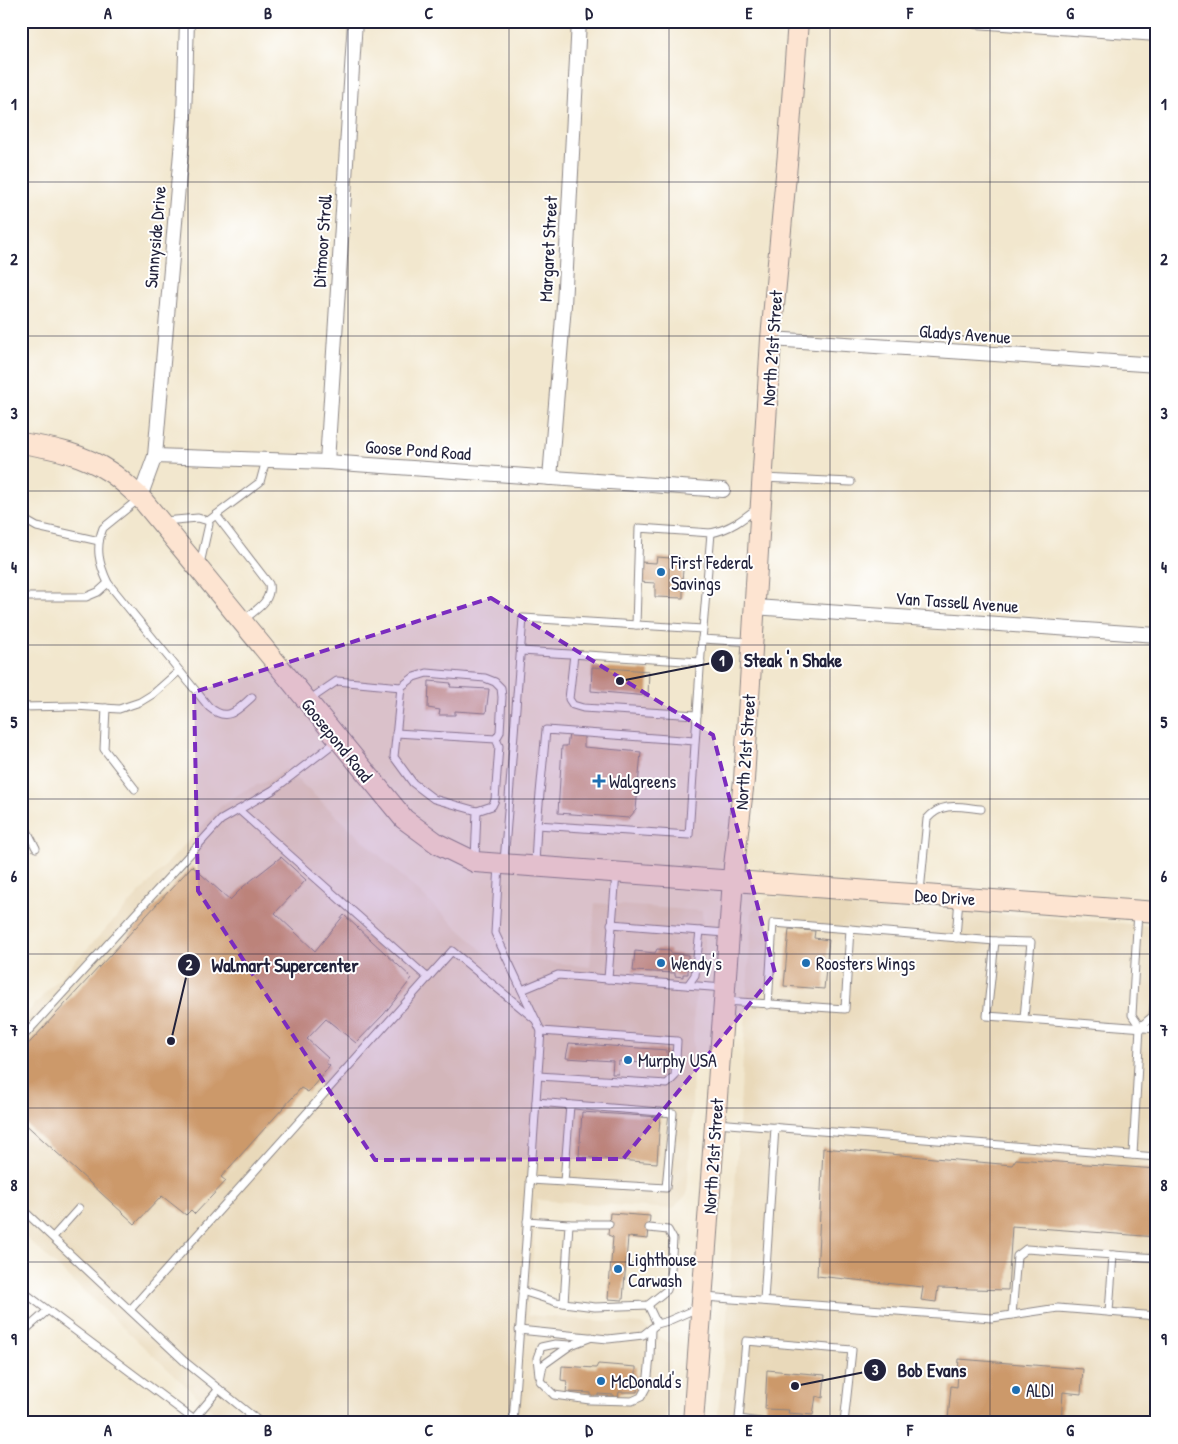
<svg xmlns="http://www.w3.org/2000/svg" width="1178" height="1444" viewBox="0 0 1178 1444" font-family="'Patrick Hand',sans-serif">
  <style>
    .built { fill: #e9d9ba }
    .building { fill: #cc996b }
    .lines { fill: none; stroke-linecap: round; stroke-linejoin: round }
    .lane-casing { stroke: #8a8484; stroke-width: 9 }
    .street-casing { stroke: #8a8484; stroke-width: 16 }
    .secondary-casing { stroke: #8a8484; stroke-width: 22 }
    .lane { stroke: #fff; stroke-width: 7 }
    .street { stroke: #fff; stroke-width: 14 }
    .secondary { stroke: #fde4d1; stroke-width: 20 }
    .marked { fill: #7b2cbf; fill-opacity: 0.2; stroke: #7b2cbf; stroke-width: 4; stroke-dasharray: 10 6; stroke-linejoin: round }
    .grid { fill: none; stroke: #22223b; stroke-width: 1; stroke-opacity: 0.55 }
    .poi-dot { fill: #1f6fb2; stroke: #fff; stroke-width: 2 }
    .labels { text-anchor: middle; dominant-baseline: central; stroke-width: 4; stroke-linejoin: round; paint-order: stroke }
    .street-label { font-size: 18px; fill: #22223b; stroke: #fff }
    .poi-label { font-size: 18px; fill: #22223b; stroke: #fff; text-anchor: start }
    .leader { fill: none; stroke: #22223b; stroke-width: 2 }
    .callout-dot { fill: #22223b; stroke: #fff; stroke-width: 2 }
    .mark-label { font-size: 15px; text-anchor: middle; font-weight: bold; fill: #fff }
    .callout-label { font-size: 19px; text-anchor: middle; font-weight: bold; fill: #22223b; stroke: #fff; stroke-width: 4; stroke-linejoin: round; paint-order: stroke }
    .neatline { fill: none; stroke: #22223b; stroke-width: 2 }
    .grid-label { font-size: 16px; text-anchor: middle; font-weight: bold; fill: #22223b }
  </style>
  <rect width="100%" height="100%" fill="#fff"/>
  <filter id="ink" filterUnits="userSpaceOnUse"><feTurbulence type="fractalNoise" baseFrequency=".02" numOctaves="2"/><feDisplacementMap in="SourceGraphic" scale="10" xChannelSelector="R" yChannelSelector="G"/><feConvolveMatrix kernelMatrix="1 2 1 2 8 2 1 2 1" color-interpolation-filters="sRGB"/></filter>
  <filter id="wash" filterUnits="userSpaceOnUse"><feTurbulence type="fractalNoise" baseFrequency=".0096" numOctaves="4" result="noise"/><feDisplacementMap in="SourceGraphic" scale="20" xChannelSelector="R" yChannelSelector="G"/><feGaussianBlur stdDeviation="1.12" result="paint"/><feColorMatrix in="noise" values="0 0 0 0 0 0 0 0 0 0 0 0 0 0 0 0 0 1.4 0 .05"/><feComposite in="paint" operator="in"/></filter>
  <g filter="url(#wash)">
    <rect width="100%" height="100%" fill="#f2e7ce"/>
    <g class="built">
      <path d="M286 769 486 954 590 967 595 903 702 911 705 949 694 1005 692 1112 687 1194 673 1209 537 1200 528 1315 641 1324 671 1344 666 1418 661 1423H554L523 1420 519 1423H248L215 1413 21 1233V1019L222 805 245 790 270 780Z"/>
      <path d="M768 897 1157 926V1423H717L726 1334 752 911Z"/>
    </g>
    <g id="blocks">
      <g class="building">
        <path d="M657 557 684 559 682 581H686L685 589H683V598L655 597V583L639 582 640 562 656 563Z"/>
        <path d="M592 667 649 671 648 696 591 691Z"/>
        <path d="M429 681 451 683 450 687 489 689 486 713 455 711V715H439L440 710 428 708Z"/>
        <path d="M569 734 584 735V747L641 752 636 810 629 818 558 813 562 746H567Z"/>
        <path d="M281 857 306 880 275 913 315 951 344 915 412 978 384 1014 356 1043 326 1019 307 1039 328 1058 326 1063 330 1066 308 1092 301 1088 221 1177 226 1181 195 1214 191 1210 186 1215 162 1196 135 1224 21 1120V1052L192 866 230 900 244 886Z"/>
        <path d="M789 929 815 931 814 938 829 940 824 989 784 986Z"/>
        <path d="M657 949 670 950 671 953 688 955V974H683V977L675 976V973L633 971 635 951 655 953Z"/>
        <path d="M569 1043 667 1050V1065L619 1061 618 1074H612L613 1061 566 1058Z"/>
        <path d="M582 1112 660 1117 657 1163 579 1157Z"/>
        <path d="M823 1148 1012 1165 1016 1159 1157 1169V1237L1012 1226 1008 1290 938 1288 936 1302 921 1300 923 1287 817 1276Z"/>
        <path d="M610 1213 650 1216 648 1239 628 1237 623 1300 608 1299 613 1237 608 1235Z"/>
        <path d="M959 1359 1083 1369 1081 1394 1063 1392 1061 1423 983 1419V1423L948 1420 951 1386 957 1387Z"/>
        <path d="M598 1364 636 1367V1376H638L637 1392H619L618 1397H614V1395L598 1394V1397H591V1393L570 1392V1395L566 1394 567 1381 561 1380 562 1366 596 1368Z"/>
        <path d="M767 1370 825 1375 823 1398 816 1396 813 1415 788 1413 789 1410 765 1409Z"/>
      </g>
    </g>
  </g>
  <g filter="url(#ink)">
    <use href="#blocks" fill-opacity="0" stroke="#8a8484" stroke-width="1"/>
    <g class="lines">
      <defs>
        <g id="lane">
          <path d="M763 478 851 482"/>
          <path d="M140 498 103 528C95 548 99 564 108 583L209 707C228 723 237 710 252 697"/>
          <path d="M216 515 269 584C272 602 256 609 244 620"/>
          <path d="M21 518 37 527 99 541"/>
          <path d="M164 521 198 518 208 521 209 524 200 564"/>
          <path d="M208 521 260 482 266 460"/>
          <path d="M21 597H86L98 592 108 583"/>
          <path d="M636 625 639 528 711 533C730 529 742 520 757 508"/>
          <path d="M703 629 711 533"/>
          <path d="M521 651 701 662"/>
          <path d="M574 654 569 699 573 705 583 708 697 715"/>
          <path d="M401 687 414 677 427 673 485 678 495 682 501 688 502 697 500 732 496 739"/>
          <path d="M309 700 337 681 401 687 394 757 413 783 434 799 477 811 475 859"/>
          <path d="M21 707 75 706 119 709 140 702 153 694 179 671"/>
          <path d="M106 708 104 749 135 789"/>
          <path d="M396 733 496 739 499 746 495 800 492 806 477 811"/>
          <path d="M695 741 546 730 537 825 689 835 702 639"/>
          <path d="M239 810 428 978"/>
          <path d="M21 819 36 848"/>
          <path d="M504 862 523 618 703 629 702 639 752 642"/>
          <path d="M535 864 537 825"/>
          <path d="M499 865 495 933 541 1031 513 1423"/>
          <path d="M616 873 608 979 724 988"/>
          <path d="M920 892 927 819C942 801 960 807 981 809"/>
          <path d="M611 924 726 933"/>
          <path d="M956 938 959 898"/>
          <path d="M995 941 1031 942 1024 1018"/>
          <path d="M688 985 695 975 700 931"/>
          <path d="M522 990 558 975 608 979"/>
          <path d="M725 1001 845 1009 850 929 995 941 987 1016 1157 1029"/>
          <path d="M768 1005 773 923 850 929"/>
          <path d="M1140 1027 1153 1016 1157 971"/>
          <path d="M21 1039 221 820 273 790 337 741"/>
          <path d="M538 1076 667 1084 675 1076 677 1041 541 1031"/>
          <path d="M716 1123 1157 1157"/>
          <path d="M1133 1155 1140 1027 1132 1015 1138 911"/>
          <path d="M530 1180 666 1188 673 1113 536 1102"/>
          <path d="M564 1182 570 1105"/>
          <path d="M21 1208 184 1361 261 1423"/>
          <path d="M527 1221 569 1224 564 1303"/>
          <path d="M569 1224H609"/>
          <path d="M53 1237 79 1208"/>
          <path d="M21 1290 193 1419"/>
          <path d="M522 1291 556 1302 595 1307 648 1305 667 1290 671 1269 673 1239 668 1230 649 1228"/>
          <path d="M704 1297 992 1318 1058 1308 1157 1316"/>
          <path d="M764 1301 775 1127"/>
          <path d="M648 1305 657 1324"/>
          <path d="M130 1310 452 951 536 1020"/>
          <path d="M1109 1312 1113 1255"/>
          <path d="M1012 1315 1017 1256 1026 1249 1157 1258"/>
          <path d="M519 1330 608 1339 643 1335 657 1324 668 1321 700 1307"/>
          <path d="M21 1334 47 1311"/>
          <path d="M592 1337 571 1345 543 1365 540 1381 554 1395 590 1400 632 1401 641 1397 647 1386 650 1357 651 1329"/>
          <path d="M539 1375 537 1358 541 1347 555 1344 570 1345"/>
          <path d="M192 1421 219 1389"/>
          <path d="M767 1423 739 1419 746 1341 852 1350 844 1423"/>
        </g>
        <g id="street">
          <path d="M976 21 1157 34"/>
          <path d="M771 339 1157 365"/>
          <path d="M155 456 184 117 187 21"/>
          <path d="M327 462 355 21"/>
          <path d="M550 478 564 305 579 21"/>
          <path d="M140 497 155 456 327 462 723 490"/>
          <path d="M754 607 1157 635"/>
        </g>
        <g id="secondary">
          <path d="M21 443C53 448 83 454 110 472 121 479 130 489 140 497L404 819 438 844 475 862 1157 912"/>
          <path d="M693 1423 734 866 744 780 771 339 788 153 798 21"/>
        </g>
      </defs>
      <use href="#lane" class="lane-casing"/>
      <use href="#street" class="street-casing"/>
      <use href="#secondary" class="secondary-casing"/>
      <use href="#lane" class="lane"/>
      <use href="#street" class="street"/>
      <use href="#secondary" class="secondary"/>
    </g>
  </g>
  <path class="marked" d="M491 598 713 735 775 973 623 1159 375 1160 198 891 194 692Z"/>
  <path class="grid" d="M188 21V1423M348 21V1423M509 21V1423M669 21V1423M830 21V1423M990 21V1423M21 182H1157M21 336H1157M21 491H1157M21 645H1157M21 799H1157M21 954H1157M21 1108H1157M21 1262H1157"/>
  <g class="poi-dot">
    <circle cx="661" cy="572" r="5"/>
    <path d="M596.5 773.5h5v5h5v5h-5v5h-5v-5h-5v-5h5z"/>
    <circle cx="661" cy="963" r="5"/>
    <circle cx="806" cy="963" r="5"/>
    <circle cx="628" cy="1060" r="5"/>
    <circle cx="618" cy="1269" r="5"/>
    <circle cx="601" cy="1381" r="5"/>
    <circle cx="1016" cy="1390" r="5"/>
  </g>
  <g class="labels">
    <g class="street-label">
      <text transform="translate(155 237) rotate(-85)">Sunnyside Drive</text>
      <text transform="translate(322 241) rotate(-86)">Ditmoor Stroll</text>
      <text transform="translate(548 249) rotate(-87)">Margaret Street</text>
      <text transform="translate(965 334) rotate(4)">Gladys Avenue</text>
      <text transform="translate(772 348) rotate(-86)">North 21st Street</text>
      <text transform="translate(418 450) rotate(4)">Goose Pond Road</text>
      <text transform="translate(957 602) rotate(4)">Van Tassell Avenue</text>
      <text transform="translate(337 740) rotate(51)">Goosepond Road</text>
      <text transform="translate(745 752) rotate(-86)">North 21st Street</text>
      <text transform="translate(945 897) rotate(4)">Deo Drive</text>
      <text transform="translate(713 1156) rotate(-86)">North 21st Street</text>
    </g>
    <g class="poi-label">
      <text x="671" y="562">First Federal<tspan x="671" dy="21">Savings</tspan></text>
      <text x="609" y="781">Walgreens</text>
      <text x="671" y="963">Wendy's</text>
      <text x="816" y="963">Roosters Wings</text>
      <text x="638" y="1060">Murphy USA</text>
      <text x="628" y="1259">Lighthouse<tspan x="628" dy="21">Carwash</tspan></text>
      <text x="611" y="1381">McDonald's</text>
      <text x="1026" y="1390">ALDI</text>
    </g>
  </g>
  <path class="leader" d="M620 681L722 661M171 1041L189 965M795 1386L875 1370"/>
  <g class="callout-dot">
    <circle cx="620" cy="681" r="5"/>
    <circle cx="171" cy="1041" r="5"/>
    <circle cx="795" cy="1386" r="5"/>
    <circle cx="722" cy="661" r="12"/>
    <circle cx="189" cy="965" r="12"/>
    <circle cx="875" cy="1370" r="12"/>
  </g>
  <g class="mark-label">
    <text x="722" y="666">1</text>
    <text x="189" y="970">2</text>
    <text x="875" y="1375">3</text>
  </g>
  <g class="callout-label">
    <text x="793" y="667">Steak 'n Shake</text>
    <text x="285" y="972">Walmart Supercenter</text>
    <text x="932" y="1377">Bob Evans</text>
  </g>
  <rect width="1178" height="1444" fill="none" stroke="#fff" stroke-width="55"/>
  <rect x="28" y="28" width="1122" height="1388" class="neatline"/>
  <g class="grid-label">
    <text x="108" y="19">A</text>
    <text x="268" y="19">B</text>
    <text x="429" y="19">C</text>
    <text x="589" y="19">D</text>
    <text x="749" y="19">E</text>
    <text x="910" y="19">F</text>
    <text x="1070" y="19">G</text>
    <text x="14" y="110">1</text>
    <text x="1164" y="110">1</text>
    <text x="14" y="265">2</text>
    <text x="1164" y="265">2</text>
    <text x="14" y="419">3</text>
    <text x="1164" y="419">3</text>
    <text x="14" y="573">4</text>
    <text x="1164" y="573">4</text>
    <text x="14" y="728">5</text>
    <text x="1164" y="728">5</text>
    <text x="14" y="882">6</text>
    <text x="1164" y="882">6</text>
    <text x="14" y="1036">7</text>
    <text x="1164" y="1036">7</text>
    <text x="14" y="1191">8</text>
    <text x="1164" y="1191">8</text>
    <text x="14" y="1345">9</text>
    <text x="1164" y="1345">9</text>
    <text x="108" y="1436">A</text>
    <text x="268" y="1436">B</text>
    <text x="429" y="1436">C</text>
    <text x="589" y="1436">D</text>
    <text x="749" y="1436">E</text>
    <text x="910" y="1436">F</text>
    <text x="1070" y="1436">G</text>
  </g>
</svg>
